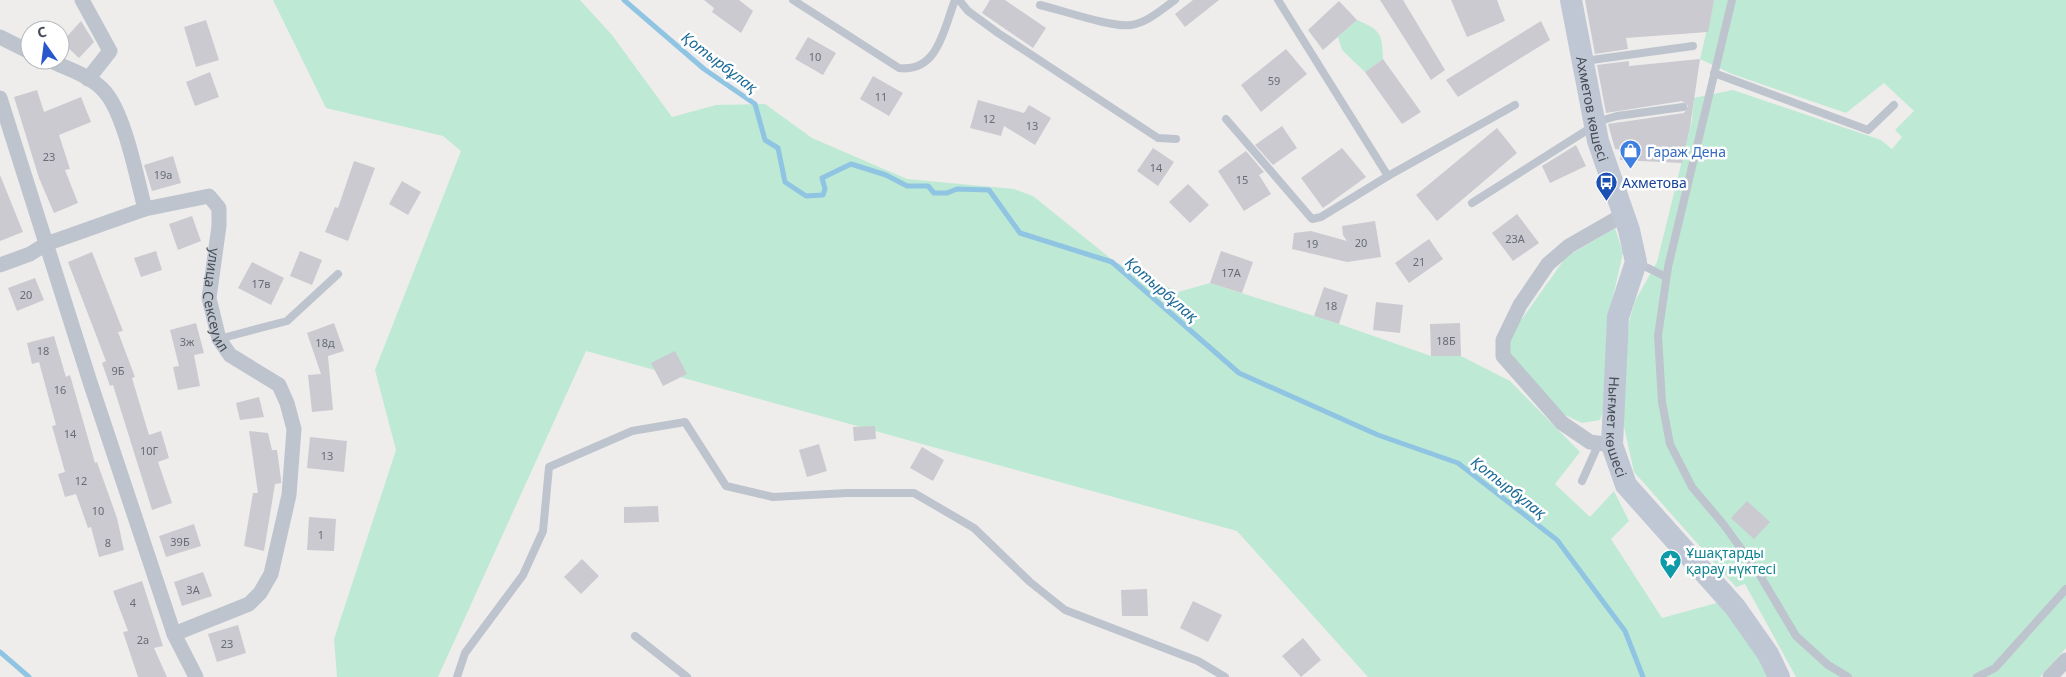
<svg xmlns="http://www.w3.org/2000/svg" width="2066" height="677" viewBox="0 0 2066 677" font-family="'Noto Sans',sans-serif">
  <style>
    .green { fill: #bee9d5 }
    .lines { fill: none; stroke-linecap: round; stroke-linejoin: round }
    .stream { stroke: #8fc4e2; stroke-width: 5 }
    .building { fill: #cacad0 }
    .service { stroke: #bec4cd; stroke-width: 8 }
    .minor { stroke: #bec4cd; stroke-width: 15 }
    .secondary { stroke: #c0c7d4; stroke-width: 22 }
    .labels { text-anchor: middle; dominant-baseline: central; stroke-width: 5; stroke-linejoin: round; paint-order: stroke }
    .number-label { font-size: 11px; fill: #676c75 }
    .street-label { font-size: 14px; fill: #464d57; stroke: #fff }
    .shop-label { font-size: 14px; fill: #366cbe; stroke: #fff; text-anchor: start }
    .transit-label { font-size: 14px; fill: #164399; stroke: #fff; text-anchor: start }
    .culture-label { font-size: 14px; fill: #0d838f; stroke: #fff; text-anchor: start }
    .water-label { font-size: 15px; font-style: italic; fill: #196997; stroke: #fff }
  </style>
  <rect width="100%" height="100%" fill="#efedec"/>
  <g class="green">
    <path d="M273 0H580L612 35 672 117 716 105 765 104 812 138 907 179 1014 189 1033 196 1115 262 1178 292 1210 283 1339 324 1431 356H1461L1510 381 1580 452 1555 484 1590 517 1614 491 1629 521 1611 539 1662 618 1720 602 1772 677H1368L1237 531 586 351 438 677H337L334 639 396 450 375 370 461 151 443 136 326 108Z"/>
    <path d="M1714 0H2066V648L2040 677H1796L1745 584 1736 587 1634 472 1623 422 1627 337 1630 318 1635 301 1657 262 1692 120 1694 98 1733 90 1881 140 1892 149 1902 137 1895 130 1914 111 1884 83 1846 113 1732 74 1700 59Z"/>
    <path d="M1357 20C1381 30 1382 34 1383 59L1365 72 1342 50 1338 37Z"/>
    <path d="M1615 228 1623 253 1608 319 1604 408 1600 420 1582 423 1563 414 1508 355 1507 340 1566 257Z"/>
  </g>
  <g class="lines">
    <g class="stream">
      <path d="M624 0 704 69 755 104 765 140 778 148 785 182 806 196 823 195 825 189 822 178 851 164 886 175 907 186H928L934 193H947L957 189 989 190 1020 233 1112 262 1239 373 1378 435 1458 463 1557 540 1625 631 1643 677"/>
      <path d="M0 652 29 677"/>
    </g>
  </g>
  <g class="building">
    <path d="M704 0H739L753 11 741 33 712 12 714 8Z"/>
    <path d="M990 0H1005L1046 28 1033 48 982 13Z"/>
    <path d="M1193 0H1219L1185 27 1175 14Z"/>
    <path d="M1380 0H1403L1445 70 1431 80Z"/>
    <path d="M1451 0H1497L1505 21 1467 37Z"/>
    <path d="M1585 0H1714L1708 32 1626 38 1628 49 1595 54Z"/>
    <path d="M1339 1 1357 20 1323 50 1308 30Z"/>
    <path d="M206 20 219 60 196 67 184 27Z"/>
    <path d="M81 21 94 42 79 58 62 42Z"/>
    <path d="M1541 21 1550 40 1458 97 1446 80Z"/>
    <path d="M808 37 836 53 823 75 795 59Z"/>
    <path d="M1286 49 1307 74 1261 112 1241 85Z"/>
    <path d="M1383 59 1421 112 1402 124 1365 72Z"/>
    <path d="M1700 59 1690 127 1682 163 1620 160 1621 150 1615 149 1608 124 1684 113 1688 106 1682 101 1606 113 1597 65 1629 61V66Z"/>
    <path d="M210 72 219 97 195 106 186 82Z"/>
    <path d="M873 76 903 93 889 116 860 99Z"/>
    <path d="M37 90 44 112 81 97 91 122 59 135 70 169 65 170 78 203 54 213 39 178 14 97Z"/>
    <path d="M978 100 1024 113 1029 105 1051 118 1035 145 1004 126 1001 136 970 128Z"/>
    <path d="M1282 126 1297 148 1273 165 1255 145Z"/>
    <path d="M1497 128 1517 153 1437 221 1416 195Z"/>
    <path d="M1576 145 1586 166 1550 183 1542 166Z"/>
    <path d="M1153 148 1174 162 1158 186 1137 171Z"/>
    <path d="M1342 148 1366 177 1323 208 1301 178Z"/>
    <path d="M1246 151 1264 172 1259 175 1271 194 1244 211 1218 171Z"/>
    <path d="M173 156 181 183 152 191 144 165Z"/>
    <path d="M354 161 375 168 348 241 325 232 335 207 338 208Z"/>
    <path d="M0 175 23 232 0 241Z"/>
    <path d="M402 181 421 192 408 215 389 204Z"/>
    <path d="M1188 184 1209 205 1190 223 1169 202Z"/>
    <path d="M1517 214 1539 243 1513 261 1492 233Z"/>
    <path d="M192 216 201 241 178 250 169 224Z"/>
    <path d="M1375 221 1381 257 1347 262 1292 249 1294 233 1311 231 1347 241 1343 235 1342 226Z"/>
    <path d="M1429 239 1443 259 1409 283 1395 263Z"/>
    <path d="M156 251 162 270 141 277 134 258Z"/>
    <path d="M300 251 322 260 312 285 290 276Z"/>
    <path d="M1221 251 1253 262 1242 293 1210 283Z"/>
    <path d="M92 252 123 331 118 332 135 377 132 378 149 435 161 431 169 458 158 462 172 503 152 510 113 385 110 386 102 363 106 361 68 262Z"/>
    <path d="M252 262 284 278 271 305 238 288Z"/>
    <path d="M35 278 44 300 17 311 8 288Z"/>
    <path d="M1324 287 1348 295 1339 324 1314 316Z"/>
    <path d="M1376 302 1403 305 1400 333 1373 330Z"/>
    <path d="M196 323 204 353 194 355 200 386 178 390 173 367 179 366 170 330Z"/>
    <path d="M334 323 344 351 328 356 333 410 312 412 308 375 321 374 307 333Z"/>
    <path d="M1460 323 1461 356H1431L1430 324Z"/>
    <path d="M54 336 66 377 70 375 95 463 97 462 117 518 124 550 99 557 91 527 88 528 76 494 65 497 58 474 65 472 52 426 56 425 39 362 32 364 27 343Z"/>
    <path d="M675 351 687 374 663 386 651 363Z"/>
    <path d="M259 397 264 417 240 420 236 403Z"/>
    <path d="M875 426 876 439 854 441 853 427Z"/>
    <path d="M249 431 268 433 272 450H277L281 479V483L275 484 264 551 244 546 253 493H258Z"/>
    <path d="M310 437 347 441 344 472 307 468Z"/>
    <path d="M819 444 827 471 807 477 799 450Z"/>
    <path d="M922 447 944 460 933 481 910 468Z"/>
    <path d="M1747 501 1770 522 1754 539 1731 518Z"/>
    <path d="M658 506 659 522 624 523V507Z"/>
    <path d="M309 517 336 519 334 551 307 550Z"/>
    <path d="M194 524 201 546 166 557 159 536Z"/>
    <path d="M582 559 599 576 581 594 564 577Z"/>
    <path d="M203 572 212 596 182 606 174 582Z"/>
    <path d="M142 581 163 646 154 648 167 677H138L123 632 128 631 113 591Z"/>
    <path d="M1147 589 1148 616H1122L1121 590Z"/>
    <path d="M1193 601 1222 615 1208 642 1180 628Z"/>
    <path d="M238 625 246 653 217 662 208 634Z"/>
    <path d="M1303 638 1321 660 1301 677 1282 656Z"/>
  </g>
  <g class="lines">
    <g class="service">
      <path d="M793 0 899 68C938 73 944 28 955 0"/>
      <path d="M959 0 968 11 998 33 1158 138 1176 139"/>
      <path d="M1732 0 1668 267 1658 336 1662 402 1670 444 1692 487 1724 525 1758 572 1796 636 1828 665 1848 677"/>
      <path d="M1040 5C1062 10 1112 28 1131 25 1147 23 1162 9 1175 0"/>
      <path d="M1584 61 1693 46"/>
      <path d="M1714 73 1868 130 1894 105"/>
      <path d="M1226 119 1312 219 1321 217 1388 176 1278 0"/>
      <path d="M1388 176 1515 105"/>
      <path d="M1472 203 1603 120 1617 116 1683 107"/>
      <path d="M1638 263 1666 277"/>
      <path d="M219 339 287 321 338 274"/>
      <path d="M1582 481 1599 443"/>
      <path d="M635 636 687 677"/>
      <path d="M457 677 465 653 523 575 543 531 549 467 632 431 685 422 726 486 773 497 847 493H914L974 528 1030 582 1065 610 1198 661 1225 677"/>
      <path d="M1977 677 1995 668 2066 589"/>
    </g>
    <g class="minor">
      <path d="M82 0 110 51 88 79"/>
      <path d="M0 37 30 52"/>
      <path d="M48 60C66 68 92 76 105 92 125 115 137 179 145 209"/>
      <path d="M0 98 90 382 174 634 196 677"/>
      <path id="s1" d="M0 265 30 254 46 244 145 209 209 196 219 208V226L209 298 219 339 230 355 279 385 287 403 294 429 289 495 271 574 260 593 249 604 174 634"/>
      <path d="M1612 445 1590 442 1562 423 1503 356V340L1520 305 1548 264 1569 246 1623 215"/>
      <path d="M2050 677 2066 660"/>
    </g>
    <path class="secondary" id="s2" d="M1571 0 1598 141 1629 230 1636 262 1618 317 1612 445 1626 485 1735 607 1768 654 1779 677"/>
  </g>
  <defs>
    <symbol id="shop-pin" viewBox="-11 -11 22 30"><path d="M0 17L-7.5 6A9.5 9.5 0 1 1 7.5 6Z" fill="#3f7fe0" stroke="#fff"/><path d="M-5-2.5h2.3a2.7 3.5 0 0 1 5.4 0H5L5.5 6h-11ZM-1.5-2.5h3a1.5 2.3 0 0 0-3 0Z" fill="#fff"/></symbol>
    <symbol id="bus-pin" viewBox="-11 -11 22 30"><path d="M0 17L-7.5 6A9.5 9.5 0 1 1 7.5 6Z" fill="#1a4fb4" stroke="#fff"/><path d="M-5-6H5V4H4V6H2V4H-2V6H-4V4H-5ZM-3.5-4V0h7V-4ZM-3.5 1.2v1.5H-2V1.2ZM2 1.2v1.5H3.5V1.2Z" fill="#fff"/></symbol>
    <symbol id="sight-pin" viewBox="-11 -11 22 30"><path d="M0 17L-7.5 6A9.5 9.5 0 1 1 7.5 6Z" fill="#0f9aa8" stroke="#fff"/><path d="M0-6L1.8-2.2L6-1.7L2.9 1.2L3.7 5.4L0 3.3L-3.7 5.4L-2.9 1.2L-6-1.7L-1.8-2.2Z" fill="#fff"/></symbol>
  </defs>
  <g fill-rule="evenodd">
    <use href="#shop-pin" x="1618" y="138" width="25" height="34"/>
    <use href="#bus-pin" x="1594" y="170" width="25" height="34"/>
    <use href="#sight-pin" x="1658" y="548" width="25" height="34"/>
  </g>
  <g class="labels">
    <g class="number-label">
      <text x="815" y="56">10</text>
      <text x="1274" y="80">59</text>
      <text x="881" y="96">11</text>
      <text x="989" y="118">12</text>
      <text x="1032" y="125">13</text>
      <text x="49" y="156">23</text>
      <text x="1156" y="167">14</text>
      <text x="163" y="174">19а</text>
      <text x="1242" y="179">15</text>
      <text x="1515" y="238">23А</text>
      <text x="1361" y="242">20</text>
      <text x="1312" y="243">19</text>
      <text x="1419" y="261">21</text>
      <text x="1231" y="272">17А</text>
      <text x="261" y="283">17в</text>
      <text x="26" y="294">20</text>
      <text x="1331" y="305">18</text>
      <text x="1446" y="340">18Б</text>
      <text x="187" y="341">3ж</text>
      <text x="325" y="342">18д</text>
      <text x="43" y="350">18</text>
      <text x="118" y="370">9Б</text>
      <text x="60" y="389">16</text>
      <text x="70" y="433">14</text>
      <text x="149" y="450">10Г</text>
      <text x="327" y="455">13</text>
      <text x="81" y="480">12</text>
      <text x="98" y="510">10</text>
      <text x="321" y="534">1</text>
      <text x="180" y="541">39Б</text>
      <text x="108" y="542">8</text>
      <text x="193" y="589">3А</text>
      <text x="133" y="602">4</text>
      <text x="143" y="639">2а</text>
      <text x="227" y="643">2З</text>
    </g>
    <g class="street-label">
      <text stroke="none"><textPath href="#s2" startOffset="111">Ахметов көшесі</textPath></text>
      <text stroke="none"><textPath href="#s1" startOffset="330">улица Сексеуил</textPath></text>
      <text stroke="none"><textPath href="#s2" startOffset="439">Нығмет көшесі</textPath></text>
    </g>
    <g class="shop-label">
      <text x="1647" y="151">Гараж Дена</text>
    </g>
    <g class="transit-label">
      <text x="1622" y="182">Ахметова</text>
    </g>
    <g class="culture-label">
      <text x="1686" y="552">Ұшақтарды<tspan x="1686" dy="16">қарау нүктесі</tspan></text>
    </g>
    <g class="water-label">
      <text transform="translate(720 62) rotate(37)">Қотырбұлақ</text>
      <text transform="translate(1162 289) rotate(41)">Қотырбұлақ</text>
      <text transform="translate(1509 487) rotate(38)">Қотырбұлақ</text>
    </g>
  </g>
  <g transform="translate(45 45) rotate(346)"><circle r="24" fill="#ffffff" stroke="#b5b8bc"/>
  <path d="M0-4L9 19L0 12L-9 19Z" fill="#2a57cb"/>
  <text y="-8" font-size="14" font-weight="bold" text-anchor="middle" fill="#464d57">С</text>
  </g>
</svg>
